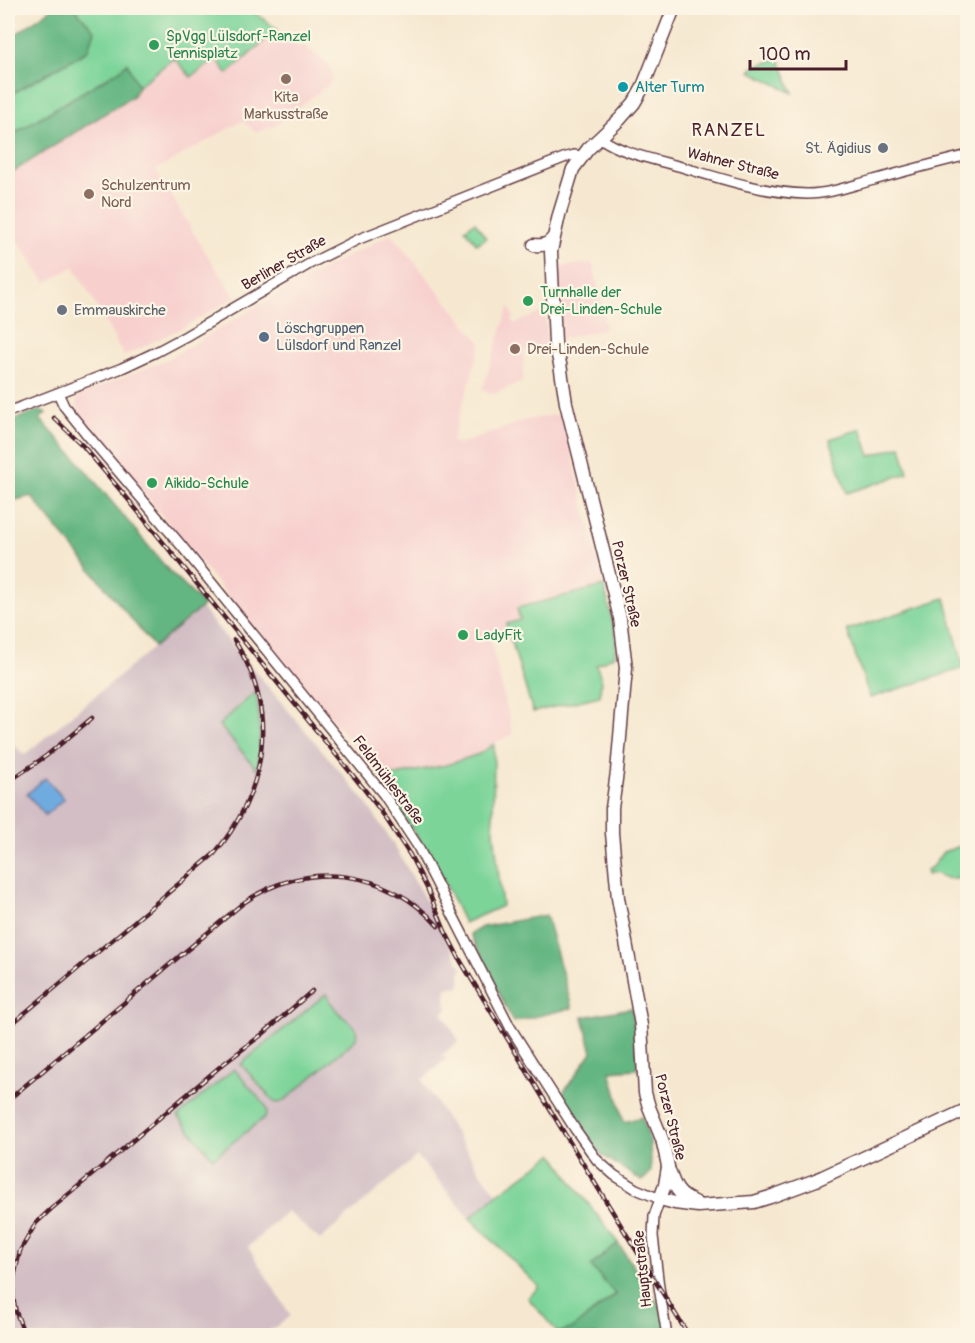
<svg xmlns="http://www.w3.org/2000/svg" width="975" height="1343" viewBox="0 0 975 1343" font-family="Pangolin,sans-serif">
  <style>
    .built { fill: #f7d0ce }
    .industrial { fill: #d2bec4 }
    .green { fill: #7bd499; stroke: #627a62; stroke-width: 1.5 }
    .forest { fill: #64b681; stroke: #576a56; stroke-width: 1.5 }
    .water { fill: #6fabe0; stroke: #5c6586; stroke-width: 1.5 }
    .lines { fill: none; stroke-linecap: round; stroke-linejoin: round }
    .minor-casing { stroke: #643d44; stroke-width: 12 }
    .major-casing { stroke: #643d44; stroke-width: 15 }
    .minor { stroke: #fff; stroke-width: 9 }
    .major { stroke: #fff; stroke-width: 12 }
    .rail-casing { stroke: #4a1f2b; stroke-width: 4.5 }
    .rail { stroke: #fcf5e5; stroke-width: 2; stroke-dasharray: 7; stroke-linecap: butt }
    .leisure-dot { fill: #2e9e5b; stroke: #fcf5e5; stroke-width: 2 }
    .education-dot { fill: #8d6e63; stroke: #fcf5e5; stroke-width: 2 }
    .culture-dot { fill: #0f9aa8; stroke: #fcf5e5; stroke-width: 2 }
    .worship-dot { fill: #6b7280; stroke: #fcf5e5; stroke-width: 2 }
    .service-dot { fill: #5c6f8a; stroke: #fcf5e5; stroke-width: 2 }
    .labels { text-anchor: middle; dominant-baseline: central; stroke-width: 4.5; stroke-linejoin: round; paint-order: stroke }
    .leisure-label { font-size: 15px; fill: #27864d; stroke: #fcf5e5; text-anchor: start }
    .culture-label { font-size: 15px; fill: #0d838f; stroke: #fcf5e5; text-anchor: start }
    .education-label { font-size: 15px; fill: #785e54; stroke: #fcf5e5; text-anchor: start }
    .worship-label { font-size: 15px; fill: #5b616d; stroke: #fcf5e5; text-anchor: end }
    .street-label { font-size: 15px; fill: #4a1f2b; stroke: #fcf5e5 }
    .service-label { font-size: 15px; fill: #4e5e75; stroke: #fcf5e5; text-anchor: start }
    .quarter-label { font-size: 18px; letter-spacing: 1.5px; fill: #4a1f2b; stroke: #fcf5e5 }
  </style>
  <rect width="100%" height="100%" fill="#fcf5e5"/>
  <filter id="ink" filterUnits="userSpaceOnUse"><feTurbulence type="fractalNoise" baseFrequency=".0167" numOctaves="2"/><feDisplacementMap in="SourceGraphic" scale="12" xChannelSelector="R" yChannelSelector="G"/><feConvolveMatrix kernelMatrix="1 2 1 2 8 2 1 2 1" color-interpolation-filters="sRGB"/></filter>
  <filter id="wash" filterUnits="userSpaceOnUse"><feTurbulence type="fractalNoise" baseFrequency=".008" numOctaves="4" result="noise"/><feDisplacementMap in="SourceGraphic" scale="24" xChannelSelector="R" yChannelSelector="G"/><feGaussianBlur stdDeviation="1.35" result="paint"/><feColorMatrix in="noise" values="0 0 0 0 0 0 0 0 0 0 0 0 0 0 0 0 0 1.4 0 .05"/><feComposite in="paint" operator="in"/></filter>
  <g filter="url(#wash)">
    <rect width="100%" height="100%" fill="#f6e8d0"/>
    <g class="built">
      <path d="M277 29 300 47 303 45 329 65 332 71V77L328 85 274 126 256 132 242 121 156 170 203 249 236 297 186 326 124 356 74 266 46 283 16 238 8 224V175L133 96 138 86 174 57 216 58 228 74Z"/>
      <path d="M391 234 481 343 452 441 461 444 525 420 562 414 604 586 517 607 520 620 506 624 508 633 490 638 513 734 494 744 479 754 446 765 391 776 386 783 242 613 84 420 76 404 78 396 168 359 296 283Z"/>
      <path d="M591 263 594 267 606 329 560 339 562 323 558 270 561 267Z"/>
      <path d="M509 306 514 318 512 319 514 324 545 311 547 341H545L546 348 524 351 523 381 494 394 482 390Z"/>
    </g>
    <path class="industrial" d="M201 608 365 801 394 845 440 926 462 968 460 974V986L446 988 445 1003 447 1009 442 1013 459 1041 442 1055 446 1059 422 1080 481 1173 498 1194 470 1218 417 1156 320 1240 287 1211 248 1247 291 1316 263 1335 8 1336V738L24 755Z"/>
    <g class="green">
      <path d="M74 8H248L277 29 228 74 216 59 191 77 174 58 138 86 127 64 120 70 8 137V96L87 51 95 31Z"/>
      <path d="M779 58 793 93 750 71 754 67Z"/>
      <path d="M475 222 486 238 477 244 465 229Z"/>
      <path d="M861 429 870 456 901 446 908 473 847 493 830 439Z"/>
      <path d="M604 586 616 635 615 655 596 665 601 677 600 696 533 712 506 624 520 620 517 608Z"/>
      <path d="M945 598 964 668 870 698 847 630Z"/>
      <path d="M255 692C261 718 261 743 257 769L219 725Z"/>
      <path d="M494 744 493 821 502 906 464 923 437 866 385 789 386 783 391 776 446 765 479 754Z"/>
      <path d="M967 844V874C961 876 954 880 947 878 938 876 938 871 927 875L926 870 932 867 943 852Z"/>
      <path d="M326 994C330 1001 334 1009 341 1015 349 1023 359 1024 356 1039L285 1100 279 1103 274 1102 241 1064Z"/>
      <path d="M234 1069 265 1105 267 1112 265 1117 213 1158 178 1116Z"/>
      <path d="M553 1154 572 1182 618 1243 591 1266 616 1294 573 1328 558 1333 528 1298 539 1287 470 1218 498 1194Z"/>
    </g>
    <g class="forest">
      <path d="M53 8H74L95 31 87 51 8 96V40Z"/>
      <path d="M127 63 138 86 133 96 8 175V137L120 70Z"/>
      <path d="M40 410 46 413 40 419 73 455 169 571 204 605 154 647 31 496 8 502V422Z"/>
      <path d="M546 915 572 1008 513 1022 470 934 482 927Z"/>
      <path d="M632 1008 637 1047V1069L610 1071 624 1122 642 1117 650 1141 651 1172 642 1181 599 1153 560 1097 592 1052 583 1017Z"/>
      <path d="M618 1243 679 1335 597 1336 596 1334 592 1336H560L558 1333 573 1328 616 1295 591 1266Z"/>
    </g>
    <path class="water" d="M45 778 64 799 45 815 27 794Z"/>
  </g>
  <g filter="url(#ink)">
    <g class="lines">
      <defs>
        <g id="minor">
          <path d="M601 138C618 152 656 160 678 166 720 178 763 193 807 194 830 194 853 185 874 180 905 171 936 163 968 155"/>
          <path d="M58 393 64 406 85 432 180 544 384 795 417 845 510 1027 575 1129 597 1160 614 1175 636 1189 660 1199 654 1216 653 1236 659 1287 667 1336"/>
          <path d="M8 412 122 368 156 352 186 336 311 263 359 239 566 157 574 155 581 156"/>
        </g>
        <g id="major">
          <path d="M674 8 642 89 634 103 620 119 588 149 573 169 559 215 551 251 555 343 560 364 566 403 620 618 626 668 617 772 612 808V833L618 898 641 1025 645 1093 649 1107 662 1139 667 1161 668 1167 665 1185 660 1199 675 1203 698 1206 754 1202 770 1197 816 1180 968 1109"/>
          <path d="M534 245C542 246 548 245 553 238"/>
          <path d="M668 1168C674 1185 677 1196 695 1202"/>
        </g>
      </defs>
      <use href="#minor" class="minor-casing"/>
      <use href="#major" class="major-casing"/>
      <use href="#minor" class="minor"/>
      <use href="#major" class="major"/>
      <defs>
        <g id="rail">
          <path d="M54 418 83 446 127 498 364 789 381 811 410 855 427 888 445 931 460 960 566 1136 689 1336"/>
          <path d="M8 782 46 756 92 718"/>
          <path d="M8 1027 124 930 214 854C267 791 280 711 234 640"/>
          <path d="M8 1100 242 904C304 859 387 868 438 926"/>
          <path d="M8 1330 14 1336"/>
          <path d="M25 1336 16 1312 13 1298V1281L20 1251 36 1223 51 1209 99 1169 222 1065 264 1033 312 991"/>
        </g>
      </defs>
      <use href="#rail" class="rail-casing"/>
      <use href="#rail" class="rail"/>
    </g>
  </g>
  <g class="leisure-dot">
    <circle cx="154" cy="45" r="6"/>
    <circle cx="528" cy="301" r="6"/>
    <circle cx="152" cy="483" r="6"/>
    <circle cx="463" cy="635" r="6"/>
  </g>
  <g class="education-dot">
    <circle cx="286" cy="79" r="6"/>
    <circle cx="89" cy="194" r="6"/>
    <circle cx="515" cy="349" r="6"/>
  </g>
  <circle class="culture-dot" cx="623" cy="87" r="6"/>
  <g class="worship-dot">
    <circle cx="883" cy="148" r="6"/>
    <circle cx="62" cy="310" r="6"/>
  </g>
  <circle class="service-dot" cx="264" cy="337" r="6"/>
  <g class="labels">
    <g class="leisure-label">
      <text x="166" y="36">SpVgg Lülsdorf-Ranzel<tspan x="166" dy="17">Tennisplatz</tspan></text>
      <text x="540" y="292">Turnhalle der<tspan x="540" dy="17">Drei-Linden-Schule</tspan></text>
      <text x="164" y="483">Aikido-Schule</text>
      <text x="475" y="635">LadyFit</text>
    </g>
    <g class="culture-label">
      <text x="635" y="87">Alter Turm</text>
    </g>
    <g class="education-label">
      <text x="286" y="97" text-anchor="middle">Kita<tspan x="286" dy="17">Markusstraße</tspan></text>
      <text x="101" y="185">Schulzentrum<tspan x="101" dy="17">Nord</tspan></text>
      <text x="527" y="349">Drei-Linden-Schule</text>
    </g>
    <g class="worship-label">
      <text x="871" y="148">St. Ägidius</text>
      <text x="74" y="310" text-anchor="start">Emmauskirche</text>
    </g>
    <g class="street-label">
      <text transform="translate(733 164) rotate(14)">Wahner Straße</text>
      <text transform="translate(284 263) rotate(-30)">Berliner Straße</text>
      <text transform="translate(626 584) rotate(77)">Porzer Straße</text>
      <text transform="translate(388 780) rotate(53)">Feldmühlestraße</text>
      <text transform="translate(670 1117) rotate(76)">Porzer Straße</text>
      <text transform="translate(643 1269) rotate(-96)">Hauptstraße</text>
    </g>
    <g class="service-label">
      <text x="276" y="328">Löschgruppen<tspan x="276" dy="17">Lülsdorf und Ranzel</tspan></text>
    </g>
    <g class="quarter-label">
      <text x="729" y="130">RANZEL</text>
    </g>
  </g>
  <rect width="975" height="1343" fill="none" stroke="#fcf5e5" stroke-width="30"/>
  <path d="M750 60v9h96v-9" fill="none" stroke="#4a1f2b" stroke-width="3"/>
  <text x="759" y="60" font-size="18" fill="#4a1f2b" stroke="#fcf5e5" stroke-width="4.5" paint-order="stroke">100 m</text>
</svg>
